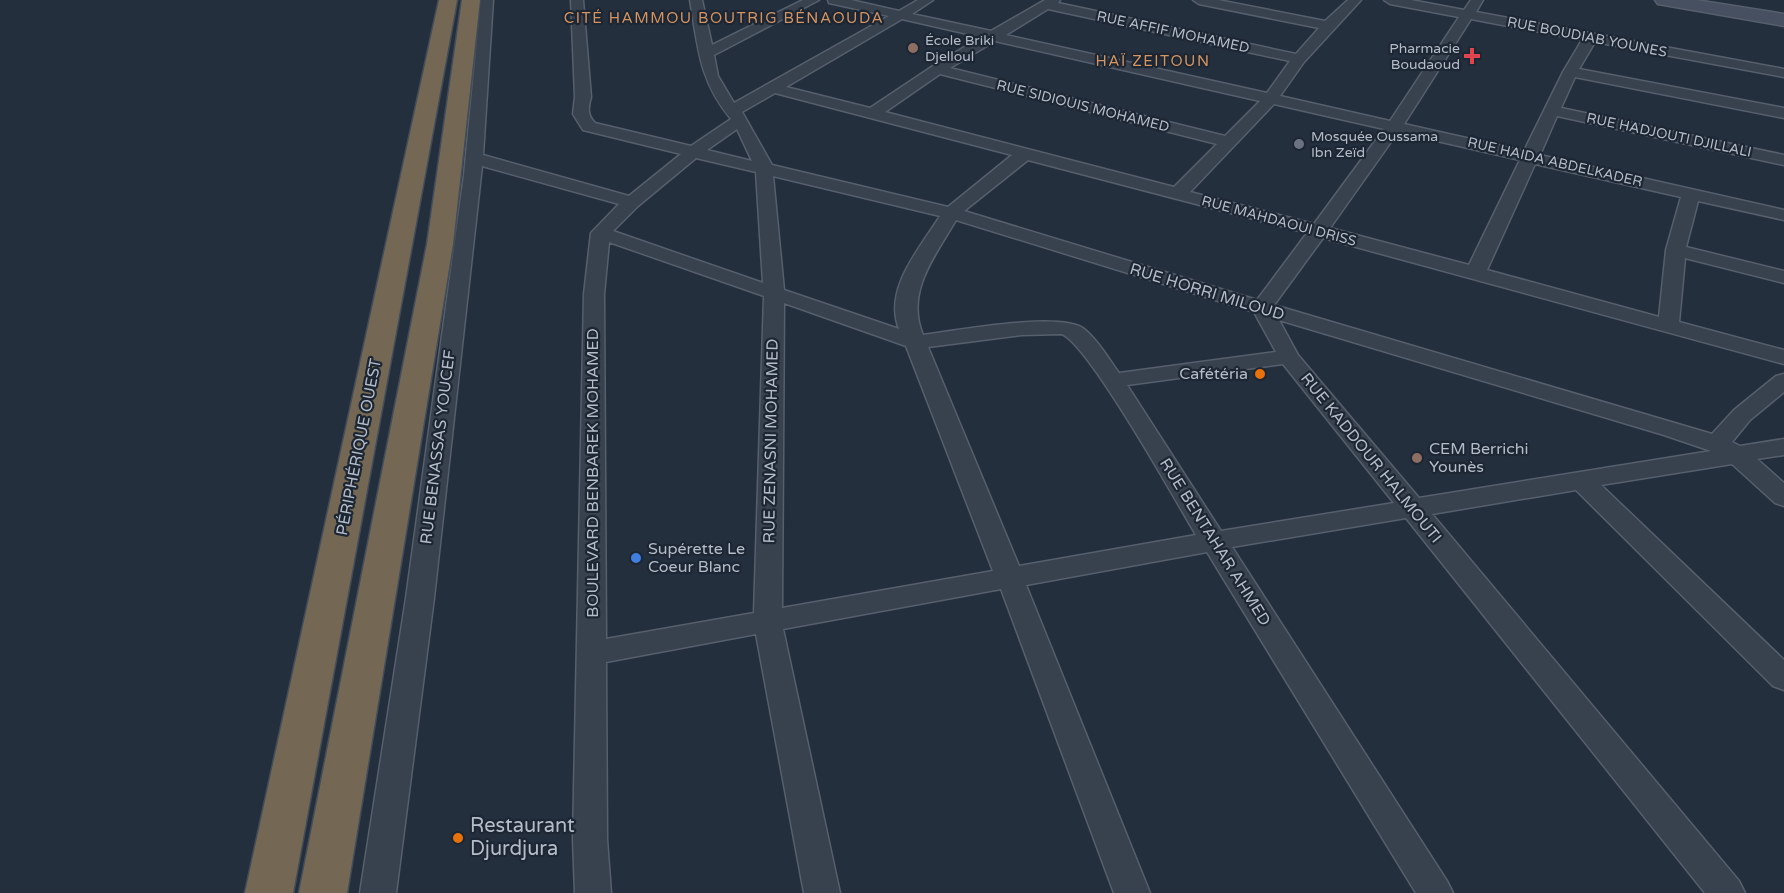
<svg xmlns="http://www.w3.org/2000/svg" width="1784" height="893" viewBox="0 0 1784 893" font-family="'Varela Round',sans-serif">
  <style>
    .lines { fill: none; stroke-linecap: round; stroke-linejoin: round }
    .street-casing { stroke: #565f6c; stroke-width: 3 }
    .secondary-casing { stroke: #565f6c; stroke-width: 3 }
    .highway-casing { stroke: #434c59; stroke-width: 3 }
    .street { fill: #38414e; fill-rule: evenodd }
    .secondary { fill: #465061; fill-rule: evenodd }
    .highway { fill: #746855; fill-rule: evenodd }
    .education-dot { fill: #8d6e63; stroke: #1d2633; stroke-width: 2 }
    .health-dot { fill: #e0444e; stroke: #1d2633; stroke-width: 2 }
    .worship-dot { fill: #6b7280; stroke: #1d2633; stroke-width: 2 }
    .food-dot { fill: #e8710a; stroke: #1d2633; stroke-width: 2 }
    .shop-dot { fill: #3f7fe0; stroke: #1d2633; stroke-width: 2 }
    .labels { text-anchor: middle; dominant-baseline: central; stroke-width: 4.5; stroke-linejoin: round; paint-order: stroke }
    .far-street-label { font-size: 14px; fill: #b4bcc9; stroke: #1d2633 }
    .far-poi-label { font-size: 14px; fill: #b4bcc9; stroke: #1d2633; text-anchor: start }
    .far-neighbourhood-label { font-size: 15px; letter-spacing: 1.5px; fill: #d59563; stroke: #1d2633 }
    .street-label { font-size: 16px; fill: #b4bcc9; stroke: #1d2633 }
    .poi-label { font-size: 16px; fill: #b4bcc9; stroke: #1d2633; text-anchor: start }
    .near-poi-label { font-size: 20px; fill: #b4bcc9; stroke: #1d2633; text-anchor: start }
  </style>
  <rect width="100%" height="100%" fill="#242f3e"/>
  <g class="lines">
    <defs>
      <path id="street" d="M481 0H493L483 155 629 196 681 154 583 130 573 114 575 97 571 0H583L591 97C588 107 587 115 595 123L691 146 731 119C699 81 698 47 690 0H702L712 45 803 0H819L714 55 718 76 734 103 889 16 829 3 828 0H851L899 11 918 0H933L912 14 991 31 1045 0H1060L1058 3 1296 54 1319 28 1199 4 1193 0H1218L1325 21 1348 0H1361L1304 62 1280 96 1390 121 1459 17 1390 4 1384 0H1411L1464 10 1471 0H1483L1476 12 1784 69V77L1595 42 1579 69 1784 108V118L1575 77 1561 108 1784 155V165L1557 116 1540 155 1784 210V220L1698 201 1686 247 1784 271V283L1685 258 1679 322 1784 350V364L1323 238 1274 305 1712 434 1734 410 1776 376 1784 374V392L1750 420 1732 442 1740 446 1784 439V455L1757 459 1784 483V506L1775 503 1732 464 1601 485 1784 660V690L1773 686 1576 490 1432 514 1739 881 1745 893H1705L1406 518 1232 547 1447 881 1453 893H1416L1207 552 1026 585 1150 893H1114L1001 589 783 629 840 893H804L756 634 606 662 607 839 611 893H575L573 839 584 294 591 233 619 204 482 166 434 598 396 893H360L406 598 464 175ZM1048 9 1290 61 1267 93 1006 35ZM902 19 981 37 933 66 870 108 786 87ZM1471 19 1582 40 1563 72 1524 151 1404 124ZM995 41 1260 101 1225 136 950 68ZM940 74 1217 144 1174 187 885 112ZM775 93 1012 155 948 207 772 165 742 112ZM1274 104 1384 129 1314 224 1190 192ZM737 129 752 161 707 150ZM1398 132 1520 160 1469 265 1330 228ZM696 158 756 172 763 283 613 231 638 206ZM1028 160 1307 233 1257 300 964 211ZM1535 164 1681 197 1666 250 1659 317 1487 270ZM773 176 940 216C920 248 883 289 899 329L784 290ZM956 220 1254 312 1276 352 1119 373C1108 358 1098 340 1084 329 1061 311 954 331 923 335 905 292 935 256 956 220ZM609 242 764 296 754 613 606 639 604 294ZM784 303 906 346 993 571 782 608ZM1279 320 1664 435 1711 451 1419 498 1298 355ZM1062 334C1089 345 1176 501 1196 535L1019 566 928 347 1022 335ZM1283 364 1394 503 1221 531 1127 385Z"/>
      <path id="secondary" d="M1655 0H1696L1784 14V26L1664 5 1658 4Z"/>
      <g id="highway">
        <path d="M439 0H457L293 893H245Z"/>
        <path d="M462 0H480L453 244 347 893H299L427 244Z"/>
      </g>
    </defs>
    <use href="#street" class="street-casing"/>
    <use href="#secondary" class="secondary-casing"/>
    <use href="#highway" class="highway-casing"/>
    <use href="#street" class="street"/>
    <use href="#secondary" class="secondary"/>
    <use href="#highway" class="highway"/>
  </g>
  <g class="education-dot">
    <circle cx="913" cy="48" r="6"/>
    <circle cx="1417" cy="458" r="6"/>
  </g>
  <path class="health-dot" d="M1469 47h6v6h6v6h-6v6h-6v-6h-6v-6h6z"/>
  <circle class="worship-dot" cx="1299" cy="144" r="6"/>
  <g class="food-dot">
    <circle cx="1260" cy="374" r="6"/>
    <circle cx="458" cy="838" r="6"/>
  </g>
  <circle class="shop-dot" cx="636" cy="558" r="6"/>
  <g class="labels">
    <g class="far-street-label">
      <text transform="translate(1173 32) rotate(12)">RUE AFFIF MOHAMED</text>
      <text transform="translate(1587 37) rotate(11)">RUE BOUDIAB YOUNES</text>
      <text transform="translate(1083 106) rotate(14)">RUE SIDIOUIS MOHAMED</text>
      <text transform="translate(1669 135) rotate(12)">RUE HADJOUTI DJILLALI</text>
      <text transform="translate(1555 162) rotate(13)">RUE HAIDA ABDELKADER</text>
      <text transform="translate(1279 221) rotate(15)">RUE MAHDAOUI DRISS</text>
    </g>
    <g class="far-poi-label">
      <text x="925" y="40">École Briki<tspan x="925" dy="16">Djelloul</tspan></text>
      <text x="1460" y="48" text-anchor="end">Pharmacie<tspan x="1460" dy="16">Boudaoud</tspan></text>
      <text x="1311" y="136">Mosquée Oussama<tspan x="1311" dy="16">Ibn Zeïd</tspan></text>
    </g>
    <g class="far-neighbourhood-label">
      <text x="724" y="18">CITÉ HAMMOU BOUTRIG BÉNAOUDA</text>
      <text x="1153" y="61">HAÏ ZEITOUN</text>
    </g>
    <g class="street-label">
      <text transform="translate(1207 292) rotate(17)">RUE HORRI MILOUD</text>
      <text transform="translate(771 441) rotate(-89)">RUE ZENASNI MOHAMED</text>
      <text transform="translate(359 447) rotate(-79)">PÉRIPHÉRIQUE OUEST</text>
      <text transform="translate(438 447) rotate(-83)">RUE BENASSAS YOUCEF</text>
      <text transform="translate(1371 458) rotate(51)">RUE KADDOUR HALMOUTI</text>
      <text transform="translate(593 473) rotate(-90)">BOULEVARD BENBAREK MOHAMED</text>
      <text transform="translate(1215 542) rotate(58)">RUE BENTAHAR AHMED</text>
    </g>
    <g class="poi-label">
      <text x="1248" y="374" text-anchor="end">Cafétéria</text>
      <text x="1429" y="449">CEM Berrichi<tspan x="1429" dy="18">Younès</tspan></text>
      <text x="648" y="549">Supérette Le<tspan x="648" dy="18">Coeur Blanc</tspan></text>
    </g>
    <g class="near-poi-label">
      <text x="470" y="826">Restaurant<tspan x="470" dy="23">Djurdjura</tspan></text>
    </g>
  </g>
</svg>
